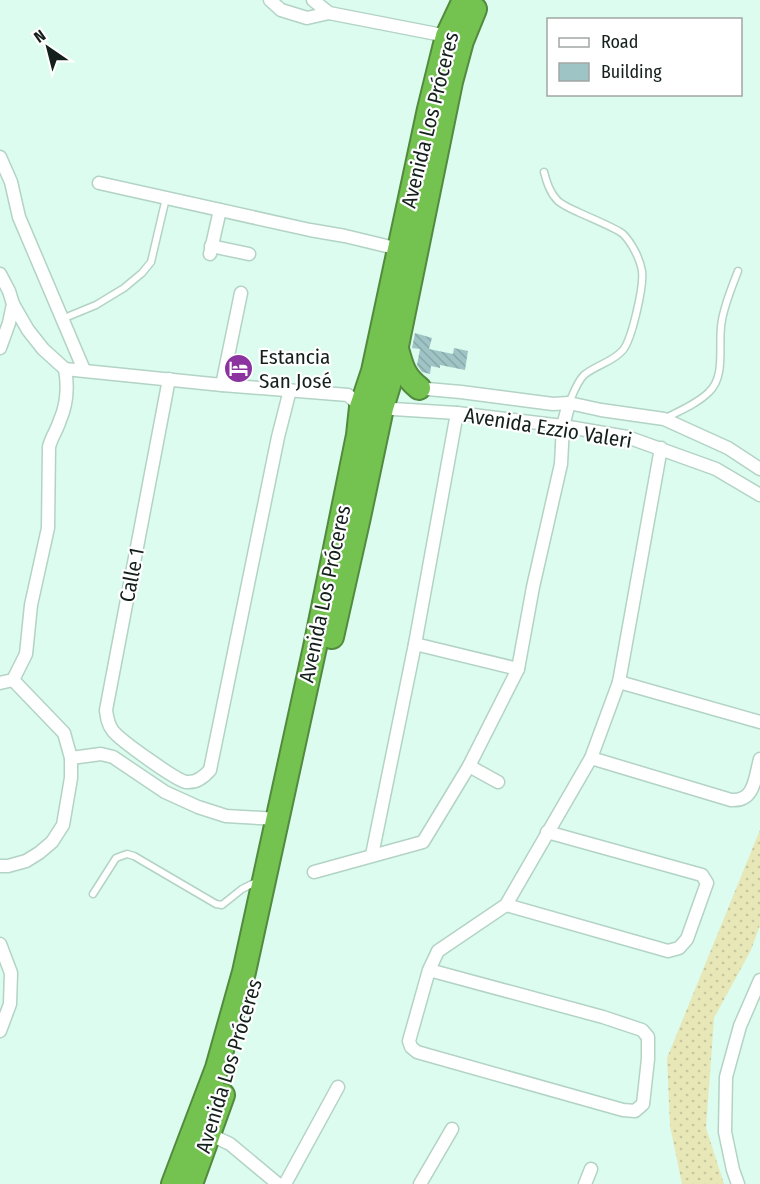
<svg xmlns="http://www.w3.org/2000/svg" width="760" height="1184" viewBox="0 0 760 1184" font-family="'Fira Sans Condensed',sans-serif">
  <style>
    .grass { fill: url(#grass-dots) }
    .building { fill: url(#building-back-hatch) }
    .lines { fill: none; stroke-linecap: round; stroke-linejoin: round }
    .lane-casing { stroke: #b3d3c5; stroke-width: 9 }
    .street-casing { stroke: #b3d3c5; stroke-width: 15 }
    .highway-casing { stroke: #528a3e; stroke-width: 26 }
    .lane { stroke: #fff; stroke-width: 6 }
    .street { stroke: #fff; stroke-width: 12 }
    .highway { stroke: #74c351; stroke-width: 22 }
    .labels { text-anchor: middle; dominant-baseline: central; stroke-width: 4.5; stroke-linejoin: round; paint-order: stroke }
    .street-label { font-size: 21px; fill: #14201b; stroke: #fff }
    .poi-label { font-size: 21px; fill: #14201b; stroke: #fff; text-anchor: start }
  </style>
  <defs>
    <pattern id="grass-dots" width="8" height="8" patternUnits="userSpaceOnUse" patternTransform="scale(1.5)"><rect width="8" height="8" fill="#e8e7b8"/><path d="M2 2h.1M6 6h.1" fill="none" stroke="#c6c69e" stroke-width="1.8" stroke-linecap="round"/></pattern>
    <pattern id="building-back-hatch" width="6" height="6" patternUnits="userSpaceOnUse" patternTransform="scale(1.5)"><rect width="6" height="6" fill="#9fc4c5"/><path d="M-1 5l2 2M0 0l6 6M5-1l2 2" fill="none" stroke="#88a8a9"/></pattern>
  </defs>
  <rect width="100%" height="100%" fill="#dbfcee"/>
  <path class="grass" d="M760 830V925L751 950 714 1018 706 1128 724 1184H682L670 1126 667 1058Z"/>
  <path class="building" d="M415 333 432 338 429 349 453 354 454 348 468 351 465 370 440 365V368L431 366 430 374 422 372 417 365 420 349 412 348Z"/>
  <g class="lines">
    <defs>
      <g id="lane">
        <path d="M544 172C547 183 550 193 558 201 564 206 571 209 578 212 588 217 616 228 623 234 632 243 640 259 642 271 644 286 632 339 623 350 613 362 596 365 584 375 577 382 573 394 569 403"/>
        <path d="M62 319 96 305 124 288 142 273 151 262 166 198"/>
        <path d="M664 419C679 411 697 404 709 392 727 375 717 342 722 320 725 303 732 287 738 271"/>
        <path d="M93 894 116 858 127 854 134 856 216 904 222 905 242 889 258 881"/>
      </g>
      <g id="street">
        <path d="M270 0 281 10 307 18 329 13 447 36"/>
        <path d="M313 0 329 13"/>
        <path d="M0 157 11 182 19 217 84 370"/>
        <path d="M99 183 310 230 345 236 399 249"/>
        <path d="M211 246 249 254"/>
        <path d="M210 254 220 210"/>
        <path d="M0 274 9 291 13 304"/>
        <path d="M0 348 9 323 13 304 28 330 43 349 65 369 222 385 348 395 361 407 457 413 563 426 627 437 716 469 760 495"/>
        <path d="M169 379 106 710C107 718 108 725 113 731 121 741 176 780 186 782 196 783 204 777 210 770L278 437 290 390"/>
        <path d="M222 385 241 293"/>
        <path d="M416 388 461 392 553 404 569 403 601 410 664 419 728 448 760 469"/>
        <path d="M415 644 518 669"/>
        <path d="M619 682 760 722"/>
        <path d="M0 683 13 680"/>
        <path d="M71 758 101 754 113 757 165 792 198 807 226 816 278 819"/>
        <path d="M591 758 731 800C755 802 755 777 760 759"/>
        <path d="M469 766 498 782"/>
        <path d="M372 855 415 644 457 413"/>
        <path d="M0 866H8L26 861 39 853 52 842 63 825 71 778V758L64 733 13 680 26 654 31 605 48 528 49 447C51 438 57 430 60 420 67 404 68 386 65 369"/>
        <path d="M314 872 423 842 469 766 518 669 533 587 561 464 563 426 569 403"/>
        <path d="M506 905 668 951 679 948 687 939 707 883 702 875 547 832"/>
        <path d="M0 944 11 973 10 1004 0 1031"/>
        <path d="M429 970 603 1017 642 1030 648 1037V1059L643 1104 635 1111 623 1110 417 1052 411 1047 409 1041 429 970 438 951 506 905 591 758 619 682 661 448"/>
        <path d="M209 1134 230 1144 278 1184"/>
        <path d="M285 1184 338 1087"/>
        <path d="M420 1184 452 1129"/>
        <path d="M585 1184 591 1169"/>
        <path d="M738 1184 733 1170 725 1132 726 1077 740 1026 760 980"/>
      </g>
      <g id="highway">
        <path d="M397 349C402 367 404 376 419 388"/>
        <path d="M332 637 359 517 382 408 389 385 451 82 462 41 475 9"/>
        <path d="M173 1184 217 1068 244 972 315 647 358 435 361 407 373 371 429 109 447 36 464 0"/>
        <path d="M191 1184 223 1095"/>
      </g>
    </defs>
    <use href="#lane" class="lane-casing"/>
    <use href="#street" class="street-casing"/>
    <use href="#highway" class="highway-casing"/>
    <use href="#lane" class="lane"/>
    <use href="#street" class="street"/>
    <use href="#highway" class="highway"/>
  </g>
  <defs>
    <symbol id="hotel-disc" viewBox="-11 -11 22 22"><circle r="9.5" fill="#8b339f" stroke="#fff"/><path d="M-6-4.5h1.5V1H6V5H4.5V3h-9V5H-6ZM-4 0a1.8 1.8 0 1 1 3.6 0ZM.5 0V-2.5h3Q6-2.5 6 0Z" fill="#fff"/></symbol>
  </defs>
  <g fill-rule="evenodd">
    <use href="#hotel-disc" x="222" y="352" width="33" height="33"/>
  </g>
  <g class="labels">
    <g class="street-label">
      <text transform="translate(430 120) rotate(-76)">Avenida Los Próceres</text>
      <text transform="translate(548 428) rotate(9)">Avenida Ezzio Valeri</text>
      <text transform="translate(132 575) rotate(-79)">Calle 1</text>
      <text transform="translate(325 594) rotate(-78)">Avenida Los Próceres</text>
      <text transform="translate(229 1066) rotate(-73)">Avenida Los Próceres</text>
    </g>
    <g class="poi-label">
      <text x="259" y="357">Estancia<tspan x="259" dy="24">San José</tspan></text>
    </g>
  </g>
  <rect x="547" y="18" width="195" height="78" fill="#ffffff" stroke="#a1a6a4" stroke-width="1.5"/>
  <rect x="559" y="38" width="30" height="9" fill="#ffffff" stroke="#a1a6a4" stroke-width="1.5"/>
  <text x="601" y="48" font-size="18" fill="#14201b">Road</text>
  <rect x="559" y="63" width="30" height="18" fill="#9fc4c5" stroke="#a1a6a4" stroke-width="1.5"/>
  <text x="601" y="78" font-size="18" fill="#14201b">Building</text>
  <g transform="translate(48 48) rotate(325)" stroke="#ffffff" stroke-width="4.5" paint-order="stroke">
  <path d="M0-4.5L10 22L0 15L-10 22Z" fill="#14201b"/>
  <text y="-9" font-size="16" font-weight="bold" text-anchor="middle" fill="#14201b">N</text>
  </g>
</svg>
